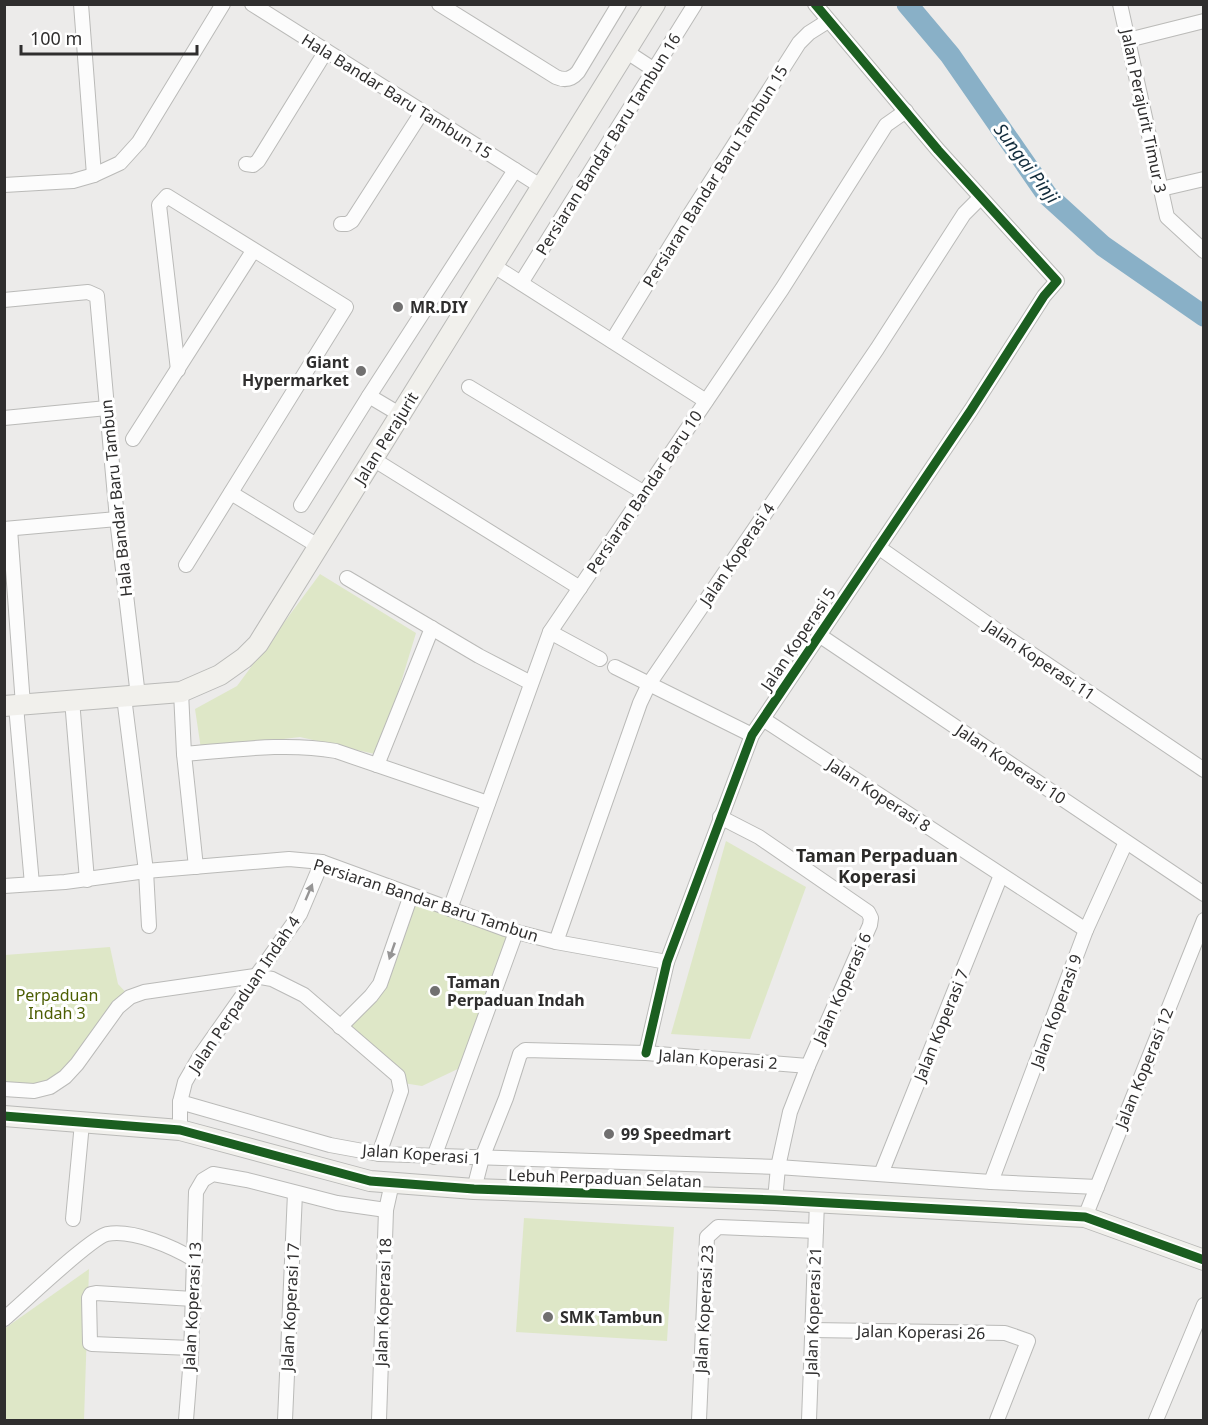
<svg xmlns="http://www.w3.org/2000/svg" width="1208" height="1425" viewBox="0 0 1208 1425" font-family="'Noto Sans',sans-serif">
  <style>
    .green { fill: #dee7c7 }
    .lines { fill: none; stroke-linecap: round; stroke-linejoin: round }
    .river { stroke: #89b0c7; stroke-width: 21 }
    .street-casing { stroke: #babab8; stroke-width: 16 }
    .secondary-casing { stroke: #babab8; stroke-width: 22 }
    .street { stroke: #fcfcfc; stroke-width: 14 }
    .secondary { stroke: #f1f0ec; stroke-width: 20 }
    .cycleway-casing { stroke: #fff; stroke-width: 13 }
    .cycleway { stroke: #1b5e20; stroke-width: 9 }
    .oneway { fill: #969595 }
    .poi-dot { fill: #717070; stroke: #fff; stroke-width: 2 }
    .labels { text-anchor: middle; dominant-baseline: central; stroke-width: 6; stroke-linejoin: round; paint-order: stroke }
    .street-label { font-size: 16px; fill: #2f2e2e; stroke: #fff }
    .poi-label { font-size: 16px; font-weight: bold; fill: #2f2e2e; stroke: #fff; text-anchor: start }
    .park-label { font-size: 16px; fill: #4c5e03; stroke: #fff }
    .water-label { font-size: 18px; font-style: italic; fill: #122c3c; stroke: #fff }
    .neighbourhood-label { font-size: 18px; font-weight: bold; fill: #2b2a28; stroke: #fff }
  </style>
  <rect width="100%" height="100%" fill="#ecebea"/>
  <g class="green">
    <path d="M320 574 416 633 379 755 300 737 201 749 195 709 237 686Z"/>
    <path d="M726 841 806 887 750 1039 671 1034Z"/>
    <path d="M414 900 512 935 464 1066 422 1086 403 1083 346 1027 374 998Z"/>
    <path d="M110 947 118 984 130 997 50 1087 5 1089V955Z"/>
    <path d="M524 1218 674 1227 667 1341 516 1332Z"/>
    <path d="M89 1269 84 1420H5L4 1329Z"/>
  </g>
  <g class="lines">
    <path class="river" d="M907 4 950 55 1047 195 1103 246 1204 316"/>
    <defs>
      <g id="street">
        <path d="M81 4 94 175"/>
        <path d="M252 4 542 187"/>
        <path d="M439 4 556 77C565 81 572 79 578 72L619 4"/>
        <path d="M1120 4 1167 217 1204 251"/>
        <path d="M1128 40 1204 21"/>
        <path d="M627 52 653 69"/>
        <path d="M246 164 253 165 258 161 326 51"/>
        <path d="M4 185 73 181 94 175 120 163 139 142 223 4"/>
        <path d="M1161 189 1204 179"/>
        <path d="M341 224H347L352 221 422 112"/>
        <path d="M494 266 706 401"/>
        <path d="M521 283 695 4"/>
        <path d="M4 300 88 292 97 296 117 519 138 696"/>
        <path d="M612 341 687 219 799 43 809 33 828 21"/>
        <path d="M178 370 159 205 167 196 346 307 186 565"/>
        <path d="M469 387 643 492"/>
        <path d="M369 396 401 415"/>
        <path d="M4 418 107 408"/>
        <path d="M133 439 253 251"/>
        <path d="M373 459 580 588"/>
        <path d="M231 493 318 546"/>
        <path d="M301 505 369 396 515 170"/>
        <path d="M4 529 117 519"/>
        <path d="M10 529 23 705"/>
        <path d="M878 547 1008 638 1204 770"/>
        <path d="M347 578 479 656 531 683"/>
        <path d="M550 632 600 659"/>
        <path d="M819 635 1204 894"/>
        <path d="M615 667 752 735"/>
        <path d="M181 692 184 754 196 867"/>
        <path d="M124 697 146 871 149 926"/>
        <path d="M72 700 87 880"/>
        <path d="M16 706 32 884"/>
        <path d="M763 719 1086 930"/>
        <path d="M184 754C234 750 286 742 336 751L488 803"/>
        <path d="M377 765 432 628"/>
        <path d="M720 817 759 837 868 912 871 918 870 925 808 1066 790 1112 778 1167 775 1200"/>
        <path d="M4 886 65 882 146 871 289 859 322 862 505 929 556 942 667 962"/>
        <path d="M450 909 550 632 782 289 886 125 906 111"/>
        <path d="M556 942 640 703 649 684 877 349 964 214 980 198"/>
        <path d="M340 1027 371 996 380 984 411 895"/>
        <path d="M646 1053 667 962 752 735 971 410 1044 296 1057 281 938 150 815 4"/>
        <path d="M4 1089 34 1091 50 1087 65 1077 77 1064 118 1007 130 997 144 992 255 976 272 979 304 995 398 1076 401 1091 379 1154"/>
        <path d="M180 1102 330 1145 379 1154 778 1167 991 1182 1097 1187"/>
        <path d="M180 1130V1102L185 1082 200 1056 300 914 322 862"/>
        <path d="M434 1157 516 932"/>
        <path d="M881 1174 1001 875"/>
        <path d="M991 1182 1086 930 1126 842"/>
        <path d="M474 1189 482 1158 506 1098 520 1054 525 1050 646 1053 808 1066"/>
        <path d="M1085 1217 1204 920"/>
        <path d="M73 1219 82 1123"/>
        <path d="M4 1319C22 1304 90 1238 107 1234 133 1229 173 1247 195 1260"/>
        <path d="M812 1330 1005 1333 1028 1341 997 1420"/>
        <path d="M191 1348 92 1344 90 1343 89 1298 91 1294 96 1293 193 1299"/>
        <path d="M186 1420 191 1357 196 1192 203 1180 213 1174 247 1180 337 1203 386 1210"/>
        <path d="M285 1420 295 1193"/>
        <path d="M379 1420 386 1210 392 1183"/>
        <path d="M699 1420 707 1237 718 1227 816 1231"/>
        <path d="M809 1420 817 1202"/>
        <path d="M1156 1420 1204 1305"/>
      </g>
      <g id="secondary">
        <path d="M4 706 181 692 220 675 244 658 258 644 655 4"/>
        <path d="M4 1116 180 1130 370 1181 474 1189 775 1200 1085 1217 1204 1260"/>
      </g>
    </defs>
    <use href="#street" class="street-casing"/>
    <use href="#secondary" class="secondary-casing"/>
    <use href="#street" class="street"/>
    <use href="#secondary" class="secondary"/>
    <defs>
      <g id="cycleway">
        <path d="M646 1053 667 962 752 735 971 410 1044 296 1057 281 938 150 815 4"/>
        <path d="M4 1116 180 1130 370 1181 474 1189 775 1200 1085 1217 1204 1260"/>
      </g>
    </defs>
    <use href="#cycleway" class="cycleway-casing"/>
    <use href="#cycleway" class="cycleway"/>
  </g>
  <defs><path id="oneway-solid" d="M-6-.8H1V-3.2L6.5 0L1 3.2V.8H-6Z" transform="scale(1.5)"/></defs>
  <g class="oneway">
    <use href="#oneway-solid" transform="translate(309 892) rotate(-67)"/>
    <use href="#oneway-solid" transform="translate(392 951) rotate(109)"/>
  </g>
  <g class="poi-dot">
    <circle cx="398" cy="307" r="6"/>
    <circle cx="361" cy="371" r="6"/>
    <circle cx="435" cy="991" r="6"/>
    <circle cx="609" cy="1134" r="6"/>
    <circle cx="548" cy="1317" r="6"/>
  </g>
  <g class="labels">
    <g class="street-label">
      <text transform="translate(397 96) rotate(32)">Hala Bandar Baru Tambun 15</text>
      <text transform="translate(1144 111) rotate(78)">Jalan Perajurit Timur 3</text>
      <text transform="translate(608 144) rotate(-58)">Persiaran Bandar Baru Tambun 16</text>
      <text transform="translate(715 176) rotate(-58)">Persiaran Bandar Baru Tambun 15</text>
      <text transform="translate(386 438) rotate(-58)">Jalan Perajurit</text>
      <text transform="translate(644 492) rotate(-56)">Persiaran Bandar Baru 10</text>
      <text transform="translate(116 498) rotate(-96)">Hala Bandar Baru Tambun</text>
      <text transform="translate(737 554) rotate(-56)">Jalan Koperasi 4</text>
      <text transform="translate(798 639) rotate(-56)">Jalan Koperasi 5</text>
      <text transform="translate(1040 660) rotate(34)">Jalan Koperasi 11</text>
      <text transform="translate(1011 764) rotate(34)">Jalan Koperasi 10</text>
      <text transform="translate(879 795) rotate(33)">Jalan Koperasi 8</text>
      <text transform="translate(426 900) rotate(18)">Persiaran Bandar Baru Tambun</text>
      <text transform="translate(842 988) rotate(-66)">Jalan Koperasi 6</text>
      <text transform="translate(244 994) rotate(-56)">Jalan Perpaduan Indah 4</text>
      <text transform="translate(1056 1011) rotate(-70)">Jalan Koperasi 9</text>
      <text transform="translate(941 1025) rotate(-68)">Jalan Koperasi 7</text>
      <text transform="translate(718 1059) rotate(4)">Jalan Koperasi 2</text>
      <text transform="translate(1144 1068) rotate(-68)">Jalan Koperasi 12</text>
      <text transform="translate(422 1154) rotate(4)">Jalan Koperasi 1</text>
      <text transform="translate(605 1178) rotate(2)">Lebuh Perpaduan Selatan</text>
      <text transform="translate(383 1302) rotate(-88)">Jalan Koperasi 18</text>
      <text transform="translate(192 1306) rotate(-87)">Jalan Koperasi 13</text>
      <text transform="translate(290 1307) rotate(-87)">Jalan Koperasi 17</text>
      <text transform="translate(704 1309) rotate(-87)">Jalan Koperasi 23</text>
      <text transform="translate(813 1311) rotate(-88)">Jalan Koperasi 21</text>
      <text transform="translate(921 1332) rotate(1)">Jalan Koperasi 26</text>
    </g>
    <g class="poi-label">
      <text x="410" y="307">MR.DIY</text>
      <text x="349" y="362" text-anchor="end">Giant<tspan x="349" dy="18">Hypermarket</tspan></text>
      <text x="447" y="982">Taman<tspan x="447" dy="18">Perpaduan Indah</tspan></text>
      <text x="621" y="1134">99 Speedmart</text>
      <text x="560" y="1317">SMK Tambun</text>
    </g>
    <g class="park-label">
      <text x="57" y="995">Perpaduan<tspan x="57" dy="18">Indah 3</tspan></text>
    </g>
    <g class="water-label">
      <text transform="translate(1027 163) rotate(53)">Sungai Pinji</text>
    </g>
    <g class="neighbourhood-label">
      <text x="877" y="855">Taman Perpaduan<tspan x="877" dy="21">Koperasi</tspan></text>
    </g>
  </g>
  <rect width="1208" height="1425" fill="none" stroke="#2f2e2e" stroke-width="12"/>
  <path d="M21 45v9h176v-9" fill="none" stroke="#2f2e2e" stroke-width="3"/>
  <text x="30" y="45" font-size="18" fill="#2f2e2e" stroke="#ffffff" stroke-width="4.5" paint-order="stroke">100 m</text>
</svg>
